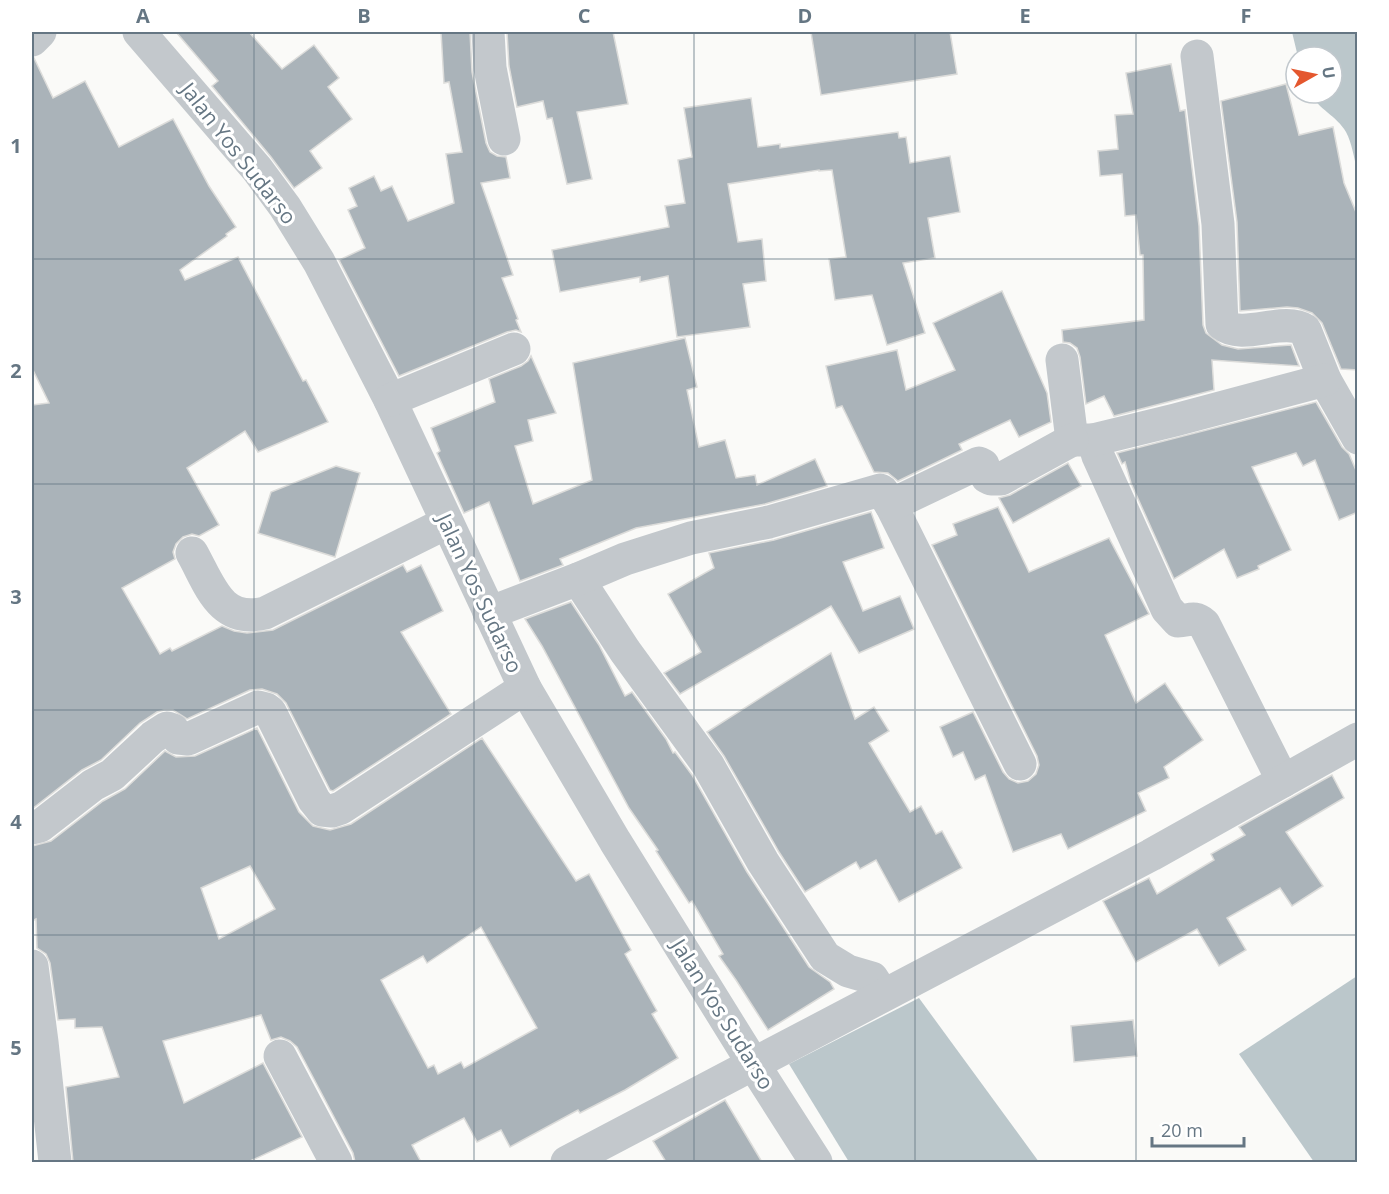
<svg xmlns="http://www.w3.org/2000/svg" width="1389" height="1194" viewBox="0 0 1389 1194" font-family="'Open Sans',sans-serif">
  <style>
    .water { fill: #bbc7cb }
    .building { fill: #aab3b9; stroke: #dcdcda; stroke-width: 1.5; fill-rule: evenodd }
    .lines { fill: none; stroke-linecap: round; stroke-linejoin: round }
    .minor { stroke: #c3c8cc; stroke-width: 33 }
    .grid { fill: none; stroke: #657683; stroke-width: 1.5; stroke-opacity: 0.55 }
    .labels { text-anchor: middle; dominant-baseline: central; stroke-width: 6; stroke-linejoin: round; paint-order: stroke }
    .street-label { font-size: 21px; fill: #657683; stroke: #fff }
    .neatline { fill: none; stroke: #657683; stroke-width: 2 }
    .grid-label { font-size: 20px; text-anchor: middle; font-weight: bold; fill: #657683 }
  </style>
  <rect width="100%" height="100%" fill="#fafaf8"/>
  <g class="water">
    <path d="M1292 32H1357V170C1354 158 1352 143 1346 132 1337 116 1318 109 1310 93H1332V57H1298Z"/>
    <path d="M1357 976V1162H1314L1239 1054Z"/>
    <path d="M919 998 1039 1162H849L789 1064Z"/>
  </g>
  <g class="building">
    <path d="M176 32H249L282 69 314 45 339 78 328 87 352 119 310 151 322 168 294 188 271 157 212 86 218 81Z"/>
    <path d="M441 32H470L472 72 486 143 490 152 497 156 506 157 510 178 481 183 513 275 502 278 518 319 516 320 521 332 516 330 507 332 399 376 339 260 365 248 348 210 357 206 349 188 374 176 381 191 392 186 408 221 454 203 446 154 462 152 449 82 444 83Z"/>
    <path d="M507 32H613L628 104 577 112 592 179 567 184 552 118 547 119 543 101 517 107 509 66Z"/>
    <path d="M811 32H950L957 74 821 95Z"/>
    <path d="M32 58H34L53 98 85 81 119 147 173 119 209 186 236 227 226 234 227 236 180 270 185 280 238 257 303 381 306 380 328 422 258 452 245 431 187 468 219 525 199 536 192 534 183 537 176 544 173 552 175 559 122 588 160 654 170 648 172 651 222 626 234 631 247 633 273 630 403 565 407 572 421 565 443 611 401 632 451 714 333 791 330 790 286 703 277 694 262 689 250 690 187 719 173 710H164L157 712 140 723 101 760 82 770 32 809V405L49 403 32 368Z"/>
    <path d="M1171 64 1180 111 1185 110 1199 226 1203 325 1206 333 1222 345 1238 349 1291 345 1299 366 1212 360 1214 390 1114 416 1104 396 1086 404 1080 357 1077 348 1070 343 1063 342 1062 330 1144 320 1143 255H1140L1136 215 1125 216 1122 174 1100 176 1098 151 1118 149 1115 115 1133 114 1126 73Z"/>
    <path d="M1286 84 1299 135 1333 127 1344 183 1358 217V370L1341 369 1322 323 1312 313 1298 308 1287 307 1240 311 1237 222 1221 101Z"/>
    <path d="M751 98 758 147 780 144V148L898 132 899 138 906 137 910 163 950 156 960 212 928 218 935 258 903 263 925 333 887 345 872 295 835 300 829 259 846 257 832 170 819 171V170L728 184 738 242 762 239 766 281 743 284 750 327 677 337 668 276 640 282V277L560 292 552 250 669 227 665 206 685 203 678 160 692 157 684 108Z"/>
    <path d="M1002 291 1047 393 1051 422 1019 437 1010 420 959 444 962 450 898 481 888 473 874 472 842 406 836 408 826 366 897 350 906 390 955 370 933 323Z"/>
    <path d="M685 338 697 387 687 390 699 447 725 440 736 478 755 475 757 485 815 459 827 486 765 504 636 528 560 559 563 565 520 581 489 502 464 513 437 453 440 451 431 428 495 402 489 379 521 366 528 361 531 356 556 413 528 420 533 441 515 446 533 504 592 480 573 363Z"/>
    <path d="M1316 402 1342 447 1349 454 1358 475V512L1339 520 1315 460 1303 466 1296 453 1252 467 1291 550 1258 566 1259 569 1237 578 1224 549 1174 579 1131 483 1125 462 1122 464 1117 453Z"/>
    <path d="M1068 463 1081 486 1013 523 999 498 1010 495Z"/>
    <path d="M336 466 360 473 335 557 258 533 271 492Z"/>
    <path d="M998 507 1029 572 1109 538 1149 614 1105 635 1136 703 1165 683 1203 740 1164 767 1169 778 1138 793 1146 811 1068 849 1061 834 1013 852 985 775 975 780 963 752 953 757 940 727 973 712 1003 772 1009 779 1018 783 1028 781 1036 774 1039 765 1037 756 932 545 957 535 953 524Z"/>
    <path d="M871 512 884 548 843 562 863 611 900 596 914 629 859 653 831 606 680 694 664 673 701 652 668 594 714 568 709 553 774 540Z"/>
    <path d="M571 602 599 645 625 696 632 692 666 739 673 753 675 752 692 775 747 872 809 967 830 982 834 989 768 1030 736 980 719 956 723 954 692 901 689 903 656 851 658 850 629 808 542 646 525 619Z"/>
    <path d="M831 653 855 719 874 707 889 731 869 743 910 812 921 806 936 834 942 831 962 868 899 902 876 860 860 869 856 862 805 892 779 852 724 756 707 732Z"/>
    <path d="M257 728 299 812 313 826 330 830 351 824 482 738 576 881 589 874 631 950 625 954 657 1011 652 1014 678 1058 625 1090 580 1113 578 1110 510 1147 501 1130 477 1142 464 1118 412 1145 421 1162H355L353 1153 297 1047 290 1041 281 1037 271 1040 261 1015 163 1041 184 1103 263 1063 302 1137 248 1162H73L66 1087 119 1077 102 1027 75 1028V1019L58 1020 50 963 46 954 37 948 36 919 32 921V846L51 841 103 801 125 789 165 751 176 757 195 756ZM250 866 275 909 219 939 201 888ZM481 927 537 1028 464 1068 461 1062 438 1074 434 1065 428 1068 381 980 423 956 427 963Z"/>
    <path d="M1332 775 1344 798 1286 832 1323 886 1292 906 1280 888 1227 918 1246 950 1219 966 1197 929 1136 962 1103 901 1149 878 1157 894 1214 860 1211 854 1245 835 1239 827Z"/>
    <path d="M1133 1020 1137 1056 1074 1062 1071 1026Z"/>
    <path d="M725 1100 762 1162H666L653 1141Z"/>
  </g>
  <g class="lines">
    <g class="minor">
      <path d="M139 32 257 169 285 207 319 262 390 400 525 688 615 841 754 1065 816 1162"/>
      <path d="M488 32 490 68 504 139"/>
      <path d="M32 40 40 32"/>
      <path d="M1197 56 1218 224 1222 324C1243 341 1283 316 1305 330L1325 380 1358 438"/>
      <path d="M1062 360 1072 440H1093L1098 456 1167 609 1178 621C1189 621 1194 615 1204 624L1283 781"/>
      <path d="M390 400 514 349"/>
      <path d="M1093 440 1175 420 1325 380"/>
      <path d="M891 505 1020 764"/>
      <path d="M192 553C210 585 220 624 265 613L446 523"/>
      <path d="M578 579 625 651 708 765 763 862 825 957 848 971 872 978 883 995"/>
      <path d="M489 613 578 579 625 559 691 538 769 522 880 490 882 491 891 505 979 463 983 465 987 477 991 479H1001L1072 440"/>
      <path d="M32 828 40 826 93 785 112 775 153 737 167 728 173 730 178 738 188 739 258 707 266 709 270 712 314 800 322 810 332 811 341 808 525 688"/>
      <path d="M32 966 42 1042 55 1162"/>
      <path d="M280 1056 336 1162"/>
      <path d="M567 1162 1151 855 1358 739"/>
    </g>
  </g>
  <path class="grid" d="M254 32V1162M474 32V1162M694 32V1162M915 32V1162M1136 32V1162M32 259H1358M32 484H1358M32 710H1358M32 935H1358"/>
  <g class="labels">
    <g class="street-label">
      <text transform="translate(239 153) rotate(52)">Jalan Yos Sudarso</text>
      <text transform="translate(480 593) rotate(65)">Jalan Yos Sudarso</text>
      <text transform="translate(723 1014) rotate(58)">Jalan Yos Sudarso</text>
    </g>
  </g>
  <rect width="1389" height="1194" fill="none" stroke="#ffffff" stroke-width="66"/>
  <g transform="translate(1314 75) rotate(81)"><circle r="28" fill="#ffffff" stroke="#c1c8cd" stroke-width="1.5"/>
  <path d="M0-4.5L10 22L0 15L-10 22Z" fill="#e4572e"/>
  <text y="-9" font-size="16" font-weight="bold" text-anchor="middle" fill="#657683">U</text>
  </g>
  <path d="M1152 1137v9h92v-9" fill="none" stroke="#657683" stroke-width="3"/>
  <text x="1161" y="1137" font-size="18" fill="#657683" stroke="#ffffff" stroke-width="4.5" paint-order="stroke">20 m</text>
  <rect x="33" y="33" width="1323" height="1128" class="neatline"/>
  <g class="grid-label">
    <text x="143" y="23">A</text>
    <text x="364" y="23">B</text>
    <text x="584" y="23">C</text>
    <text x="805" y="23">D</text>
    <text x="1025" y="23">E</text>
    <text x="1246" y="23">F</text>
    <text x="16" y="153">1</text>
    <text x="16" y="378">2</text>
    <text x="16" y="604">3</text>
    <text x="16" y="829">4</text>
    <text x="16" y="1055">5</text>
  </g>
</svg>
